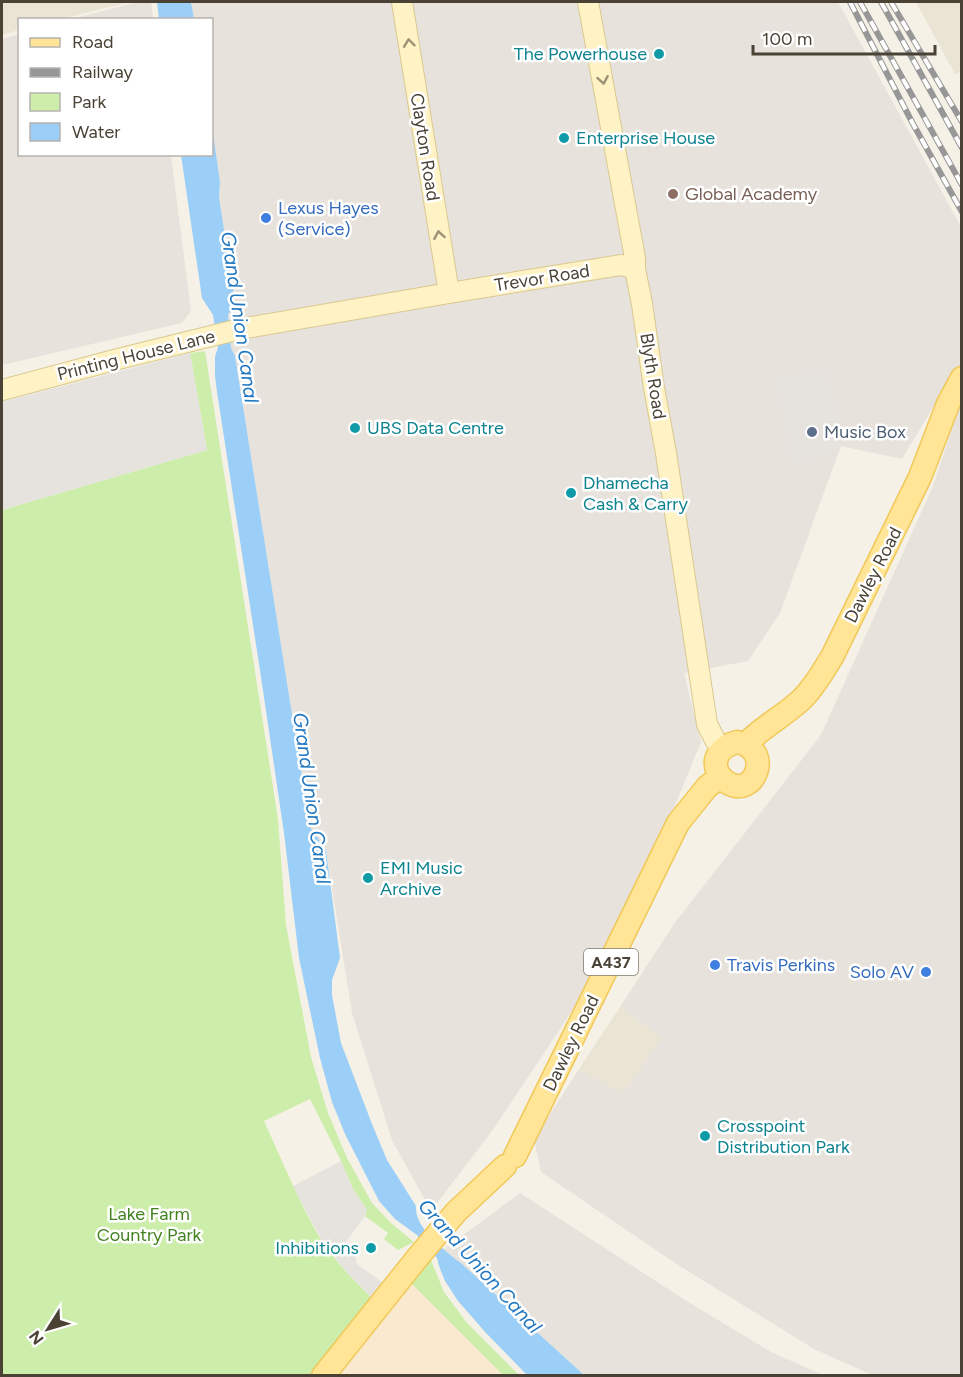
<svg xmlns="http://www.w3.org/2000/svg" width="963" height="1377" viewBox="0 0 963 1377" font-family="Figtree,sans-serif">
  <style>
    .residential { fill: #eae4d4 }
    .commercial { fill: #f9e9cf }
    .industrial { fill: #e7e2db }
    .green { fill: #cdeeab }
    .parking { fill: #e6e3df }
    .water { fill: #9ccff8 }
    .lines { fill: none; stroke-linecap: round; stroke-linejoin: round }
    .secondary-casing { stroke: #d9c991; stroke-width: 22 }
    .primary-casing { stroke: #f1c859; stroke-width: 25 }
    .secondary { stroke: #fff3c6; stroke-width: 20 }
    .primary { stroke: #ffe595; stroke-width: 22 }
    .rail-casing { stroke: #979797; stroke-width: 6 }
    .rail { stroke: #fff; stroke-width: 4; stroke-dasharray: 11; stroke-linecap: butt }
    .oneway { stroke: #9b9276 }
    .culture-dot { fill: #0f9aa8; stroke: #fff; stroke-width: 2 }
    .education-dot { fill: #8d6e63; stroke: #fff; stroke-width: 2 }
    .shop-dot { fill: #3f7fe0; stroke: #fff; stroke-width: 2 }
    .service-dot { fill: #5c6f8a; stroke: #fff; stroke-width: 2 }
    .labels { text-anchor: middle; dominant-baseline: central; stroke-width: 5; stroke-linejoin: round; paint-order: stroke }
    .shield { fill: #fff; stroke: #807b72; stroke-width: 1.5 }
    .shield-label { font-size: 16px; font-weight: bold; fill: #494235 }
    .culture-label { font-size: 18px; fill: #0d838f; stroke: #fff; text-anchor: start }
    .street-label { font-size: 18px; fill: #494235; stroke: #fff }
    .education-label { font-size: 18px; fill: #785e54; stroke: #fff; text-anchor: start }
    .shop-label { font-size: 18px; fill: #366cbe; stroke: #fff; text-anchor: start }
    .service-label { font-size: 18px; fill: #4e5e75; stroke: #fff; text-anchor: start }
    .park-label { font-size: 18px; fill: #428221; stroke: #fff }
    .water-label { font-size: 20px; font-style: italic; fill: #2178c1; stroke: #fff }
  </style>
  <rect width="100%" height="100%" fill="#f5f1e6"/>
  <g class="residential">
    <path d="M2 2H130L61 19 20 20 19 30 2 35Z"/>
    <path d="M916 2H961V72L955 74Z"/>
    <path d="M620 1007 662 1038 623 1094 579 1069Z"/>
  </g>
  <path class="commercial" d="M411 1283 503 1375 335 1376Z"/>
  <g class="industrial">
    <path d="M137 2H151L153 19H72Z"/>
    <path d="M191 2H838L961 227V364L955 371 902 459 841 446 780 613 748 661 684 673 701 742 651 864 590 984 492 1131 431 1211 392 1140 352 1013 326 850 310 827 235 356 231 348 228 313 235 308 233 289 219 197 220 182 212 126V20L194 19Z"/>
    <path d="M19 34 20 154 171 155 191 311 182 323 2 365V39Z"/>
    <path d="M961 404V1375H872L814 1349 675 1263 541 1172 534 1139 579 1069 623 1094 662 1038 620 1007 674 924 821 735 933 486 959 407Z"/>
    <path d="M520 1193 685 1300 771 1352 823 1375H584L461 1263 443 1250Z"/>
  </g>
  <g class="green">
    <path d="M205 351 278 819 286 925 311 1057 328 1113 347 1158 372 1203 391 1223 414 1242 398 1250 384 1239 388 1233 365 1216 367 1210 353 1189 341 1161 310 1099 264 1121C282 1160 298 1200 320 1238 334 1260 353 1279 371 1297L325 1363 314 1375 2 1376V510L207 450 190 353Z"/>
    <path d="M431 1260 444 1292 467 1323 519 1375H503L411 1283Z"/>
  </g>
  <g class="parking">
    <path d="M190 353 207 450 2 510V402Z"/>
    <path d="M827 370 838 413 839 451 792 464 776 378Z"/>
    <path d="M341 1161 353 1189 367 1210 365 1216 343 1246 352 1252 356 1258 357 1264 383 1283 371 1297 348 1274 321 1239 293 1186Z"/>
  </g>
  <g class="water">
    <path d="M157 2H191L194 19H159Z"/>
    <path d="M212 126 220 182 219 197 233 289 235 308 228 314 231 348 235 356 310 827 326 850 340 958 332 980V995L341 1043 372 1124 387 1160 416 1206C414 1228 445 1251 461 1263L584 1375H527L486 1333 458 1301 445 1281 439 1266 437 1258 417 1235 395 1219 379 1201 345 1134 332 1102 320 1058 299 958 284 833 261 677 217 392 215 376V357L218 347 213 315 202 298 181 155 212 154Z"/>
  </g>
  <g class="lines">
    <defs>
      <g id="secondary">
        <path d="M402 2 449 293"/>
        <path d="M588 2 635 258V269L642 304 654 388 666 453 707 724 715 740 721 749"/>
        <path d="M2 390 118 359 240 329 449 293 621 265 635 269"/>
      </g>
      <g id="primary">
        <path d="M737 742C774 749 755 799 728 783 723 780 721 778 718 773 711 757 722 746 737 742Z"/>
        <path d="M746 744C762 727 784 716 801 700 814 688 823 671 832 657L920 477 948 404 962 378"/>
        <path d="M515 1156 678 823 707 787 720 777"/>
        <path d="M323 1376 418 1257 456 1212 505 1166"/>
      </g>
    </defs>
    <use href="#secondary" class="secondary-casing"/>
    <use href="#primary" class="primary-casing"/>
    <use href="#secondary" class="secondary"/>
    <use href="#primary" class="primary"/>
    <defs>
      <g id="rail">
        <path d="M850 2 912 122 962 212"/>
        <path d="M860 2 962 185"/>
        <path d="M881 2 962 148"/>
        <path d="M891 2 962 122"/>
      </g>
    </defs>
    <use href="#rail" class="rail-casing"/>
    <use href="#rail" class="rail"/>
  </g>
  <defs><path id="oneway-chevron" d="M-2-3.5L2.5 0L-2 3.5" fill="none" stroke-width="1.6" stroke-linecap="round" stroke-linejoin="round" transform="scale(1.5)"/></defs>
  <g class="oneway">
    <use href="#oneway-chevron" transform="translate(409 43) rotate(-97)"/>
    <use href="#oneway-chevron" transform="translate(603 80) rotate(80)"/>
    <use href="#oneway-chevron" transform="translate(439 235) rotate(-100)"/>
  </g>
  <g class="culture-dot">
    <circle cx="659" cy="54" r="6"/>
    <circle cx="564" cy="138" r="6"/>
    <circle cx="355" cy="428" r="6"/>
    <circle cx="571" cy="493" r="6"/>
    <circle cx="368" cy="878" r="6"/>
    <circle cx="705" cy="1136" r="6"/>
    <circle cx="371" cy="1248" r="6"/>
  </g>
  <circle class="education-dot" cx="673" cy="194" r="6"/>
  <g class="shop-dot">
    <circle cx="266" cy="218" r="6"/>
    <circle cx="715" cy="965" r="6"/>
    <circle cx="926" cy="972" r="6"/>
  </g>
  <circle class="service-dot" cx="812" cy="432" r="6"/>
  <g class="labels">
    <rect class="shield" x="584" y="949" width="54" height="26" rx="4.5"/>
    <g class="shield-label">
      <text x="611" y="962">A437</text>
    </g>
    <g class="culture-label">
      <text x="647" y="54" text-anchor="end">The Powerhouse</text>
      <text x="576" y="138">Enterprise House</text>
      <text x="367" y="428">UBS Data Centre</text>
      <text x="583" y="483">Dhamecha<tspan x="583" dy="21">Cash &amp; Carry</tspan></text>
      <text x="380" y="868">EMI Music<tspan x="380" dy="21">Archive</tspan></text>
      <text x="717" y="1126">Crosspoint<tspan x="717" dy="21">Distribution Park</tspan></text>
      <text x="359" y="1248" text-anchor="end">Inhibitions</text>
    </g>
    <g class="street-label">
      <text transform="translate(425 147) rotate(81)">Clayton Road</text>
      <text transform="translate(542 278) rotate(-9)">Trevor Road</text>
      <text transform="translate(136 355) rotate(-14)">Printing House Lane</text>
      <text transform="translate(653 376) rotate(81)">Blyth Road</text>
      <text transform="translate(873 575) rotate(-63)">Dawley Road</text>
      <text transform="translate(571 1043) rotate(-64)">Dawley Road</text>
    </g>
    <g class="education-label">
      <text x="685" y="194">Global Academy</text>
    </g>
    <g class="shop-label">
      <text x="278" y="208">Lexus Hayes<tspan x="278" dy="21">(Service)</tspan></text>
      <text x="727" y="965">Travis Perkins</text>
      <text x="914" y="972" text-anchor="end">Solo AV</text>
    </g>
    <g class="service-label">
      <text x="824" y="432">Music Box</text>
    </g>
    <g class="park-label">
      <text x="149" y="1214">Lake Farm<tspan x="149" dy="21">Country Park</tspan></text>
    </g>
    <g class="water-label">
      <text transform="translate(240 317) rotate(82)">Grand Union Canal</text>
      <text transform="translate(312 798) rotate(82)">Grand Union Canal</text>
      <text transform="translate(480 1266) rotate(48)">Grand Union Canal</text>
    </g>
  </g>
  <rect width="963" height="1377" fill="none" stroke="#494235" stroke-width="6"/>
  <rect x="18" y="18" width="195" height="138" fill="#ffffff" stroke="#b6b3ae" stroke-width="1.5"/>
  <rect x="30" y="38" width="30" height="9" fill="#ffe595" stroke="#b6b3ae" stroke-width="1.5"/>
  <text x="72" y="48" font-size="18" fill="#494235">Road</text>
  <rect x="30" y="68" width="30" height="9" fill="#979797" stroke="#b6b3ae" stroke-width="1.5"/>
  <text x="72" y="78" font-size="18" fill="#494235">Railway</text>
  <rect x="30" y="93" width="30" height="18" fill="#cdeeab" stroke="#b6b3ae" stroke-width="1.5"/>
  <text x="72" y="108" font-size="18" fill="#494235">Park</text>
  <rect x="30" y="123" width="30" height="18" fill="#9ccff8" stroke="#b6b3ae" stroke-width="1.5"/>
  <text x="72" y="138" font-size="18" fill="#494235">Water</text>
  <g transform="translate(48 1329) rotate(233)" stroke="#ffffff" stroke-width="4.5" paint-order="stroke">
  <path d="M0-4.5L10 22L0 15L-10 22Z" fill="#494235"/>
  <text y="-9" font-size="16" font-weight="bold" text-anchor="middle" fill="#494235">N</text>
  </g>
  <path d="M753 45v9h182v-9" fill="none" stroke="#494235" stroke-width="3"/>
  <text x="762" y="45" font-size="18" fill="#494235" stroke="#ffffff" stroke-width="4.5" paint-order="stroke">100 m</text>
</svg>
